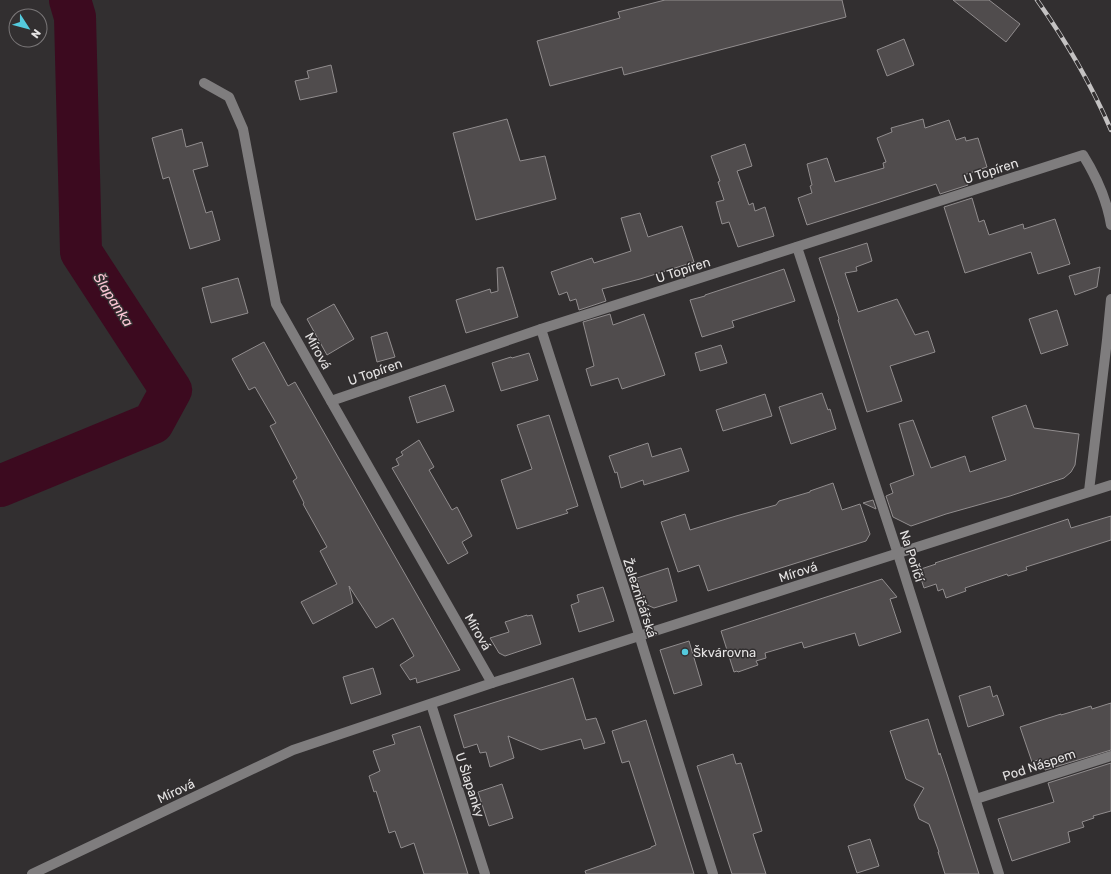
<svg xmlns="http://www.w3.org/2000/svg" width="1111" height="874" viewBox="0 0 1111 874" font-family="Rubik,sans-serif">
  <style>
    .lines { fill: none; stroke-linecap: round; stroke-linejoin: round }
    .river { stroke: #3c0a1f; stroke-width: 42 }
    .building { fill: #504c4d; stroke: #918d8e }
    .minor { stroke: #7f7d7e; stroke-width: 10 }
    .rail-casing { stroke: #c4c2c2; stroke-width: 4.5 }
    .rail { stroke: #322f30; stroke-width: 3; stroke-dasharray: 9; stroke-linecap: butt }
    .poi-dot { fill: #54cadd; stroke: #322f30; stroke-width: 1.5 }
    .labels { text-anchor: middle; dominant-baseline: central; stroke-width: 3; stroke-linejoin: round; paint-order: stroke }
    .street-label { font-size: 13px; fill: #e6e4e4; stroke: #322f30 }
    .poi-label { font-size: 13px; fill: #e6e4e4; stroke: #322f30; text-anchor: start }
    .water-label { font-size: 14px; font-style: italic; fill: #fec7d6; stroke: #322f30 }
  </style>
  <rect width="100%" height="100%" fill="#322f30"/>
  <g class="lines">
    <path class="river" d="M0 486 153 423 171 390 81 252 75 17 70 0"/>
  </g>
  <g class="building">
    <path d="M665 0H842L846 17 624 75 622 67 550 86 537 41 620 18 618 12Z"/>
    <path d="M953 0H989L1020 24 1006 42Z"/>
    <path d="M904 39 914 65 887 76 877 50Z"/>
    <path d="M331 65 337 92 300 100 295 81 309 78 307 71Z"/>
    <path d="M507 119 520 161 545 156 556 199 476 220 453 133Z"/>
    <path d="M923 119 925 128 949 120 956 140 965 137 966 141 978 138 987 167 964 175 968 185 940 194 936 184 880 202 807 225 798 198 812 193 810 186 812 185 807 164 827 158 835 182 884 168 883 163 886 162 877 138 892 132 891 128Z"/>
    <path d="M182 129 186 147 202 142 208 166 193 170 206 213 212 211 220 240 190 249 169 177 163 179 152 138Z"/>
    <path d="M745 144 752 166 737 171 749 205 753 203 755 211 765 207 774 236 738 247 729 222 722 224 716 202 724 200 718 182 720 181 711 156Z"/>
    <path d="M972 198 979 222 984 220 989 235 1023 224 1024 229 1055 219 1070 264 1038 274 1031 252 965 273 944 207Z"/>
    <path d="M640 213 648 237 682 226 694 262 640 279 602 289 606 301 579 310 576 299 570 301 567 292 559 295 551 272 592 258 594 263 631 251 621 218Z"/>
    <path d="M867 243 872 261 856 267 857 271 845 273 858 312 897 299 915 335 928 331 935 352 890 366 902 401 867 412 838 320 839 319 819 258Z"/>
    <path d="M503 267 518 317 466 333 456 300 490 289 491 293 498 291 497 268Z"/>
    <path d="M1100 267 1097 287 1075 295 1069 276Z"/>
    <path d="M784 269 795 301 732 321 734 327 702 337 690 300 705 296V295Z"/>
    <path d="M238 278 248 313 211 323 202 288Z"/>
    <path d="M334 304 354 339 327 355 307 319Z"/>
    <path d="M1057 310 1068 345 1041 354 1029 319Z"/>
    <path d="M610 314 613 325 644 314 665 375 622 389 618 378 591 386 586 369 594 366 583 322Z"/>
    <path d="M387 332 395 357 377 362 371 337Z"/>
    <path d="M264 342 288 386 295 382 460 670 417 683 416 678 410 680 400 665 414 656 393 618 376 628 349 586 353 603 313 624 301 602 337 584 320 551 327 547 303 504 304 503 293 481 297 478 270 426 276 423 255 387 249 390 232 359Z"/>
    <path d="M721 345 727 363 700 371 695 353Z"/>
    <path d="M529 353 538 380 501 391 492 363 511 357 512 358Z"/>
    <path d="M445 385 454 411 417 423 409 397Z"/>
    <path d="M822 393 828 410 830 409 836 429 791 444 779 407Z"/>
    <path d="M765 394 772 416 723 431 716 410Z"/>
    <path d="M1026 405 1034 428 1079 434 1075 465 1071 472 1064 478 1010 496 946 514 911 526 893 517 886 496 893 493 890 484 914 475 899 424 913 420 931 468 965 456 970 472 1006 460 992 417Z"/>
    <path d="M549 415 578 506 566 510 568 513 517 529 501 480 532 469 517 425Z"/>
    <path d="M419 440 434 467 429 470 452 510 457 507 472 536 462 542 468 553 448 564 392 468 399 465 396 459 403 455 401 452Z"/>
    <path d="M648 443 652 457 681 448 689 471 644 485 643 480 621 488 617 472 615 473 609 456Z"/>
    <path d="M833 483 842 510 860 504 870 534 866 541 708 591 699 565 678 572 661 522 685 514 690 530 736 516 776 505 779 501 810 492V491Z"/>
    <path d="M873 500 876 509 863 503Z"/>
    <path d="M1111 516V540L1026 567 1027 570 1008 576 1007 574 965 588 966 591 946 598 943 589 938 591 936 584 924 588 918 570 936 564 935 563 1068 519 1071 528Z"/>
    <path d="M668 568 677 601 654 608 645 604 637 578Z"/>
    <path d="M882 579 897 597 890 599 901 632 859 646 855 633 804 648 802 642 765 653 766 658 756 661 758 665 738 672 737 671 734 672 721 631Z"/>
    <path d="M603 587 614 621 579 632 571 605 579 602 577 595Z"/>
    <path d="M527 615V616L532 615 541 644 505 656 499 653 490 638 509 632 505 622Z"/>
    <path d="M689 641 702 685 674 694 660 650Z"/>
    <path d="M373 668 381 694 351 704 343 677Z"/>
    <path d="M573 678 586 720 596 718 605 743 584 749 581 739 541 750 508 736 514 758 490 767 486 752 480 753 477 744 464 748 454 715Z"/>
    <path d="M990 686 993 697 997 695 1004 715 968 727 959 696Z"/>
    <path d="M1111 703V750L1045 770 1041 759 1032 762 1020 727 1061 714V715L1091 706 1092 709Z"/>
    <path d="M928 719 939 755 940 753 947 774 979 874H945L938 852H939L929 824 919 819 914 805 924 788 906 779 890 731Z"/>
    <path d="M646 720 694 874H586L585 871 651 848V847L656 845 629 761 622 763 612 731Z"/>
    <path d="M420 726 456 836 468 874H424L414 843 401 848 395 831 389 833 376 791 374 792 369 776 380 771 373 751 395 744 392 735Z"/>
    <path d="M733 754 736 764 741 763 762 831 753 834 766 874H732L697 766Z"/>
    <path d="M1111 763V811L1093 816 1094 818 1082 822 1084 827 1068 832 1070 842 1012 861 998 819 1054 802 1048 783Z"/>
    <path d="M502 784 513 818 489 826 478 792Z"/>
    <path d="M870 839 879 866 857 873 848 846Z"/>
  </g>
  <g class="lines">
    <g class="minor">
      <path d="M204 83 229 97 243 129 276 304 331 401 492 683"/>
      <path d="M797 247 898 554 999 874"/>
      <path d="M541 329 632 612 713 874"/>
      <path d="M331 401 541 329 1083 155C1096 176 1107 200 1111 225"/>
      <path d="M1089 491 1107 340 1111 299"/>
      <path d="M431 704 485 874"/>
      <path d="M976 799 1111 756"/>
      <path d="M32 874 293 750 492 683 1111 485"/>
    </g>
    <defs>
      <path id="rail" d="M1037 0C1066 41 1091 84 1111 130"/>
    </defs>
    <use href="#rail" class="rail-casing"/>
    <use href="#rail" class="rail"/>
  </g>
  <circle class="poi-dot" cx="685" cy="652" r="4"/>
  <g class="labels">
    <g class="street-label">
      <text transform="translate(991 171) rotate(-18)">U Topíren</text>
      <text transform="translate(683 270) rotate(-18)">U Topíren</text>
      <text transform="translate(318 351) rotate(61)">Mírová</text>
      <text transform="translate(375 372) rotate(-19)">U Topíren</text>
      <text transform="translate(912 556) rotate(72)">Na Poříčí</text>
      <text transform="translate(798 572) rotate(-18)">Mírová</text>
      <text transform="translate(640 598) rotate(72)">Železničářská</text>
      <text transform="translate(478 632) rotate(60)">Mírová</text>
      <text transform="translate(1039 765) rotate(-18)">Pod Náspem</text>
      <text transform="translate(470 785) rotate(72)">U Šlapanky</text>
      <text transform="translate(176 791) rotate(-25)">Mírová</text>
    </g>
    <g class="poi-label">
      <text x="693" y="652">Škvárovna</text>
    </g>
    <g class="water-label">
      <text transform="translate(113 300) rotate(57)">Šlapanka</text>
    </g>
  </g>
  <g transform="translate(28 28) rotate(126)"><circle r="19" fill="#322f30" stroke="#7a7778"/>
  <path d="M0-3L7 15L0 10L-7 15Z" fill="#54cadd"/>
  <text y="-6" font-size="11" font-weight="bold" text-anchor="middle" fill="#e6e4e4">N</text>
  </g>
</svg>
